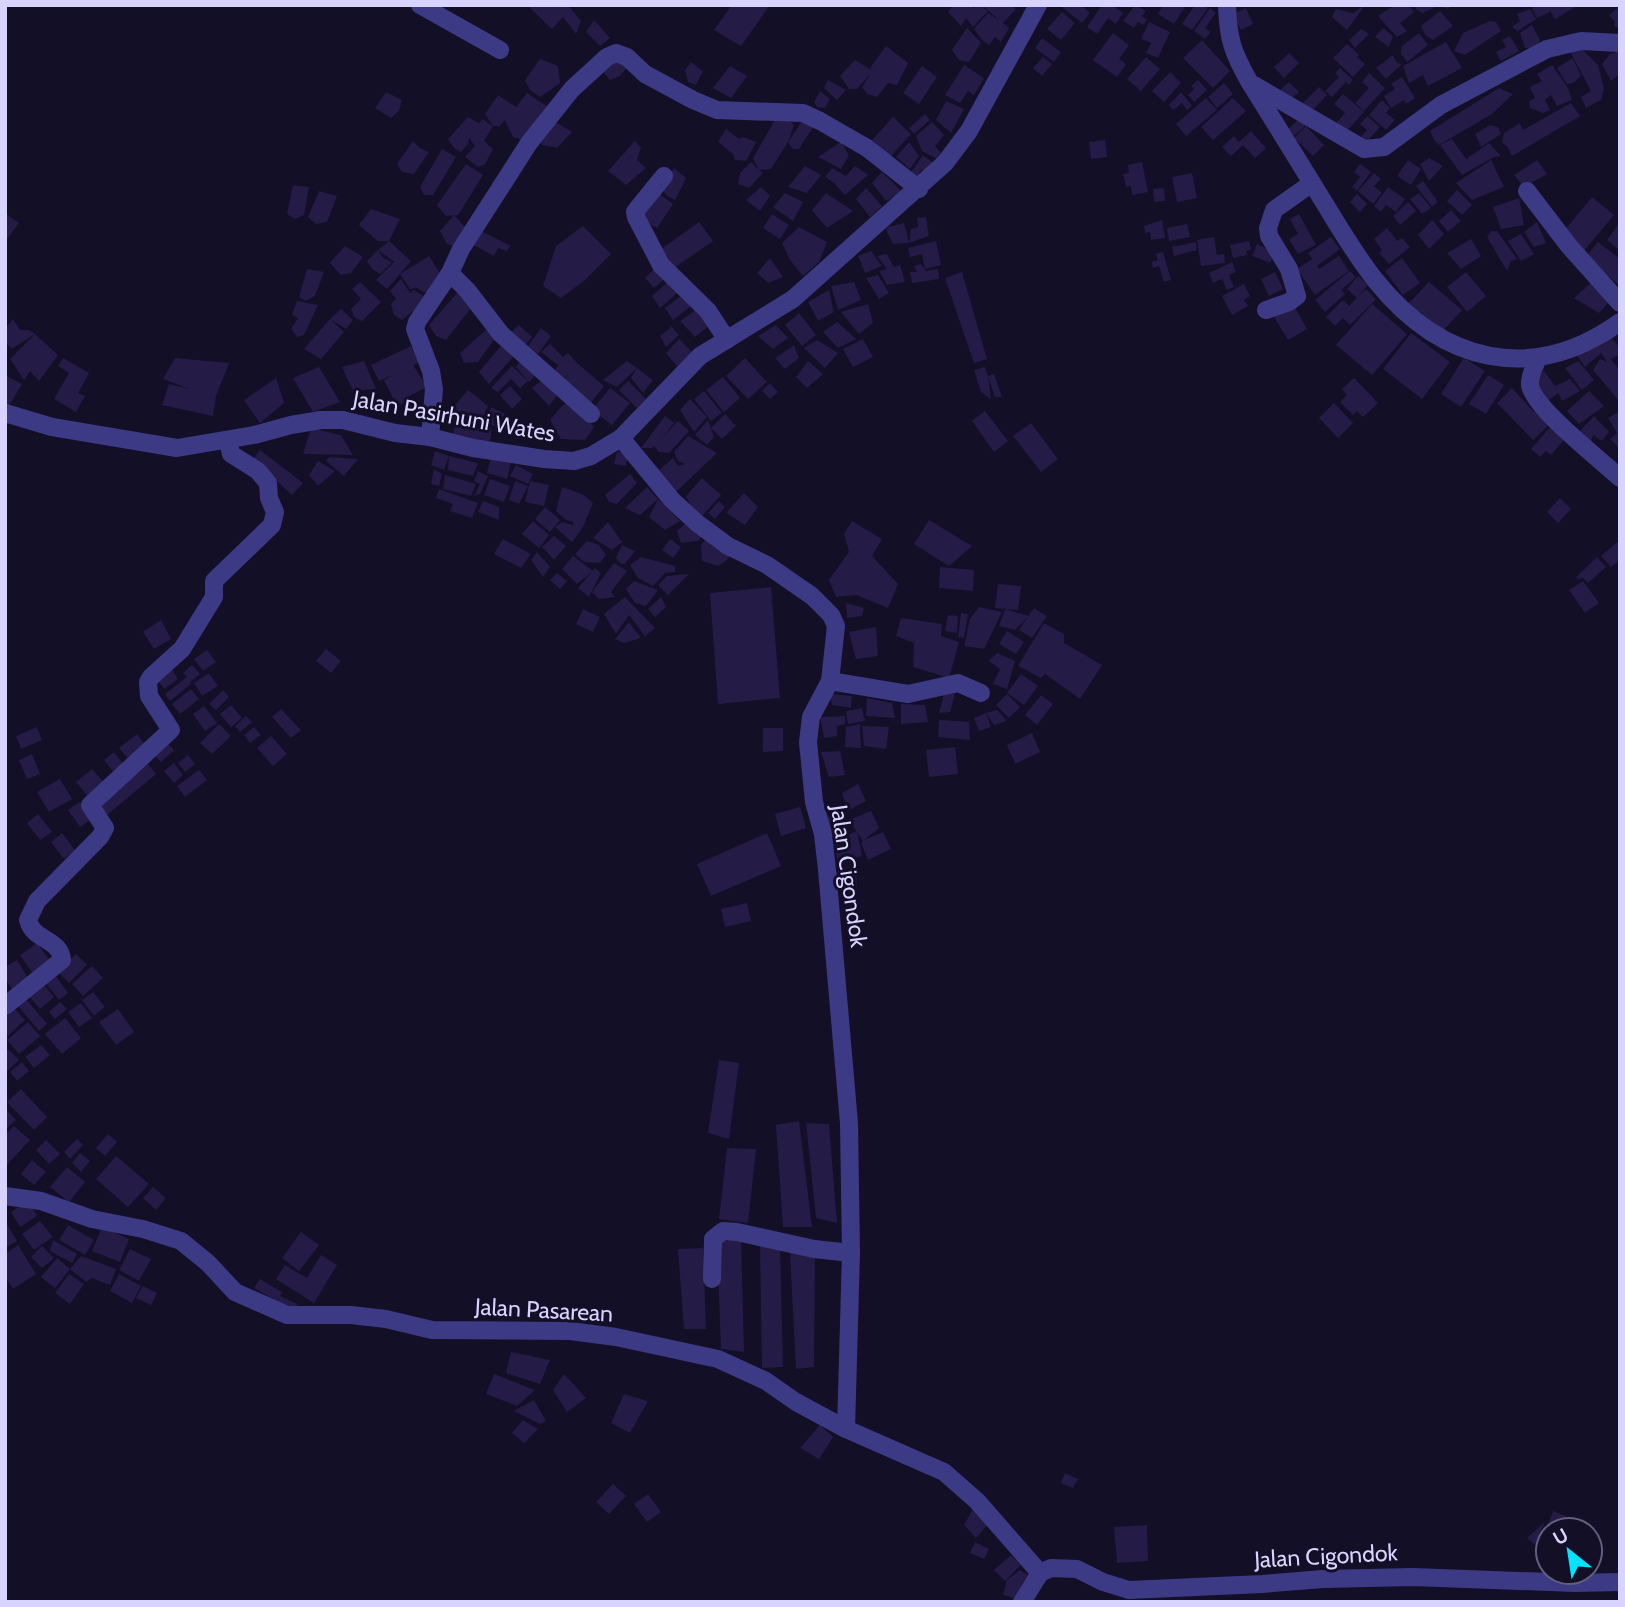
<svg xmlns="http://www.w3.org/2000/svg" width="1625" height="1607" viewBox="0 0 1625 1607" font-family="Cabin,sans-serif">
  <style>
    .building { fill: #241b47 }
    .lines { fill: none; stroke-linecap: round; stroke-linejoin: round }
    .minor { stroke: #3d3a85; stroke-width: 18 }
    .labels { text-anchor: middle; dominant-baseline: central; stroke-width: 6; stroke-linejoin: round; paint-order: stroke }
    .street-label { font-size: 23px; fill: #d9d4ff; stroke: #130f26 }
  </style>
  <rect width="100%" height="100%" fill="#130f26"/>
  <g class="building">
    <path d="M533 5H551L554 8 553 5H568L581 21 576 34 563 17 552 29 530 8Z"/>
    <path d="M732 5H770L741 46 714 30Z"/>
    <path d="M953 5H970L973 8 980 5 988 11 973 27 966 18 961 26 948 12Z"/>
    <path d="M982 5H1010L1016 9 1003 23 1009 28 1001 42 995 37 989 45 982 40 974 29 988 13 999 20Z"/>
    <path d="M1064 5H1081L1090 13 1082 23 1062 7Z"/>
    <path d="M1102 5H1112L1123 13 1116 24 1108 18 1097 34 1087 27Z"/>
    <path d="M1135 5 1146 11 1142 16 1147 20 1143 25 1138 22 1134 28 1123 21Z"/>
    <path d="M1163 5H1186L1174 24 1158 14Z"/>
    <path d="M1195 5H1203L1208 8 1192 30 1182 24Z"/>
    <path d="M1365 5 1347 30 1332 17 1336 9 1353 13Z"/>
    <path d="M1395 5H1409L1414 12 1400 23 1407 31 1397 37 1378 16Z"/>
    <path d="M1414 5H1453L1448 9 1438 6 1423 13 1417 10Z"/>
    <path d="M1536 5H1573L1575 7 1555 19 1549 9 1550 12 1537 18 1532 8Z"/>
    <path d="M1620 6V29L1614 26 1615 22 1609 15Z"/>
    <path d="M1210 8 1216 13 1205 28 1211 32 1205 39 1194 31Z"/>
    <path d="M1246 8 1253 24 1241 30 1233 14Z"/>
    <path d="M1530 9 1536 19 1518 31 1512 27 1520 21 1517 14Z"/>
    <path d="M1440 11 1453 26 1433 40 1426 36 1421 26Z"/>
    <path d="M1062 12 1075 23 1061 40 1047 29Z"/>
    <path d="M594 20 610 38 600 46 586 32Z"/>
    <path d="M1490 21 1496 22 1501 31 1465 55 1454 51 1463 33Z"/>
    <path d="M1149 22 1170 32 1158 58 1146 53 1151 43 1141 39Z"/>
    <path d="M1532 25 1540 40 1537 48H1525L1520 33Z"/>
    <path d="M967 28 981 43 969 62 959 60 952 50Z"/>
    <path d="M1383 28 1393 36 1389 47 1375 37Z"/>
    <path d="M1361 29 1369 34 1355 48 1349 40Z"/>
    <path d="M1113 33 1129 45 1119 59 1126 64 1117 77 1093 60Z"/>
    <path d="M1419 33 1428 45 1407 62 1401 54 1402 46Z"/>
    <path d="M1510 36 1519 51 1501 61 1496 52 1506 47 1502 40Z"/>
    <path d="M1042 38 1061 52 1054 62 1035 48Z"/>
    <path d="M1202 40 1230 71 1213 88 1183 58Z"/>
    <path d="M1446 42 1462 68 1428 86 1423 75 1409 83 1403 66Z"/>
    <path d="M1347 44 1359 55 1357 57 1365 64 1353 77 1333 58Z"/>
    <path d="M886 46 908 63 897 85 888 83 877 97 867 94 862 87 871 73 857 89H849L840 76 855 60 873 71 870 68Z"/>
    <path d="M1581 48 1598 65 1604 89 1601 100 1586 108 1581 97 1591 91 1571 53Z"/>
    <path d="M1620 51V74L1611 81 1602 64 1610 54Z"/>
    <path d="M1289 53 1299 63 1284 78 1274 67Z"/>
    <path d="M612 55 629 65 620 76 610 80 601 69Z"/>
    <path d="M1393 55 1397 63 1402 64 1386 79 1376 68Z"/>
    <path d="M1043 57 1052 64 1042 76 1033 68Z"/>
    <path d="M1146 57 1160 69 1141 91 1127 79Z"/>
    <path d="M1573 58 1581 76 1573 83 1567 84 1557 68Z"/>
    <path d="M540 59 558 66 560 83 540 97 530 90 525 80Z"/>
    <path d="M691 62 703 71 696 85 688 82 685 70Z"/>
    <path d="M964 65 984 78 974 95 968 91 960 103 945 95Z"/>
    <path d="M1552 65 1568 88 1572 100 1557 106 1551 95 1545 100 1550 110 1543 113 1530 108 1529 101 1535 98 1530 87 1542 81 1537 74Z"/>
    <path d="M730 66 747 76 731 98 713 88Z"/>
    <path d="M922 66 937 77 919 104 903 93Z"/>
    <path d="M1340 68 1353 80 1349 85 1346 82 1332 97 1325 91 1339 77 1335 73Z"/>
    <path d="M1170 72 1181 83 1164 102 1152 91Z"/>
    <path d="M1369 73 1385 88 1364 111 1355 103 1369 88 1362 82Z"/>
    <path d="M1402 77 1415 98 1406 104 1404 100 1391 108 1384 96 1395 89 1391 84Z"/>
    <path d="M828 80 846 90 837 100 824 88Z"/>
    <path d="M1198 80 1207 90 1194 102 1188 95 1194 89 1191 86Z"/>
    <path d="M1289 82 1299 92 1288 102 1279 91Z"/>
    <path d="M1224 83 1233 94 1217 108 1208 97Z"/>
    <path d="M1319 87 1327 95 1310 113 1301 105Z"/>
    <path d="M1499 88 1513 94 1492 114 1439 145 1434 140 1430 131Z"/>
    <path d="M820 91 830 99 825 108 817 107 814 102Z"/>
    <path d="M386 92 402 100 399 111 391 118 375 108Z"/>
    <path d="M1181 92 1192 106 1187 110 1182 103 1173 110 1169 105Z"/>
    <path d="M527 93 548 107 523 140 513 137 505 120 500 126H493L485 114 498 95 516 107Z"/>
    <path d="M1343 94 1364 112 1345 133 1335 124 1345 113 1334 104Z"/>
    <path d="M1206 98 1217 110 1186 136 1176 124Z"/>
    <path d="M1233 98 1246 111 1213 140 1201 127Z"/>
    <path d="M1382 100 1390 108 1386 113 1395 120 1386 130 1369 115Z"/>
    <path d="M946 101 964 109 951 133 936 120Z"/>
    <path d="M1571 103 1580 116 1512 156 1507 146 1502 143 1504 133 1520 123 1523 130Z"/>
    <path d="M925 114 930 120 914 134 909 128Z"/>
    <path d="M784 116 794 125 788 142 771 169 759 170 763 173 749 188 738 184 740 173 751 162 759 170 753 158 776 118Z"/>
    <path d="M1367 116 1380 127 1364 145 1358 140 1367 130 1360 124Z"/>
    <path d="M468 117 479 123 482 119 493 126 484 141 493 149 485 164 478 167 465 157 475 146 469 138 468 144 461 152 454 148 448 139Z"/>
    <path d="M893 117 911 134 890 157 872 140Z"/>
    <path d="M549 118 572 132 557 148 542 145 537 137Z"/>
    <path d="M804 118 815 124 799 149H793L788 142Z"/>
    <path d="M1299 119 1305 126 1294 136 1287 130Z"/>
    <path d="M932 122 944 135 935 146 941 153 937 159 922 151 916 136Z"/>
    <path d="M1490 125 1498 127 1501 134 1481 147 1475 134Z"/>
    <path d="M1306 126 1324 145 1313 156 1294 138Z"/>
    <path d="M726 129 739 139 743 137 756 142 746 161 735 160 733 154 718 142Z"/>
    <path d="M1251 131 1266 148 1255 158 1243 145 1231 156 1222 147 1234 136 1239 142Z"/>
    <path d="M1452 139 1466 159 1489 143 1501 156 1494 157 1462 175 1440 145Z"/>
    <path d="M1105 140 1107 157 1091 159 1089 142Z"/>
    <path d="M413 141 420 148 429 152 414 174 402 172 397 164Z"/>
    <path d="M635 141 641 148 637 160 646 168 626 185 608 171Z"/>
    <path d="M841 142 849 155 841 169 818 157Z"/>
    <path d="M909 142 919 156 910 169 896 157Z"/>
    <path d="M442 149 456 157 433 195H424L420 187Z"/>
    <path d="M923 155 936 165 930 175 922 169 916 178 910 174Z"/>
    <path d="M1429 158 1443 166 1429 181 1420 164Z"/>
    <path d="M1408 160 1421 169 1411 185 1397 176Z"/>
    <path d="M1491 160 1504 187 1472 200 1456 183Z"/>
    <path d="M1537 160 1547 174 1524 187 1514 175Z"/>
    <path d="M1142 162 1148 192 1132 195 1131 186 1126 187 1123 174 1129 173 1128 165Z"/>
    <path d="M466 164 483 175 458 215H454L466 228 454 246 447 244 440 231 454 215 446 216 437 205Z"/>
    <path d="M1360 164 1371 172 1357 191 1352 187 1360 177 1354 172Z"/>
    <path d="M805 166 821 175 807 193 788 187Z"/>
    <path d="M855 166 868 175 845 195 833 182 825 177 832 168 846 176Z"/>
    <path d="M674 168 686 178 675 200 667 196 660 187Z"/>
    <path d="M882 172 902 192 886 201 872 183Z"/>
    <path d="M1192 173 1197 198 1177 202 1172 177Z"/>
    <path d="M1374 173 1381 179 1374 186 1382 193 1373 204 1358 191Z"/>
    <path d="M1423 181 1438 202 1432 207 1416 186Z"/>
    <path d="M293 185 309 187 304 215 295 219 287 214Z"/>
    <path d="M761 187 770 196 760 211 746 200Z"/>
    <path d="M1388 187 1405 199 1396 212 1386 205 1381 212 1374 206Z"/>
    <path d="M866 188 882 206 870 217 856 199Z"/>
    <path d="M1164 188 1165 201 1154 202 1153 189Z"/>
    <path d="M1457 190 1472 205 1462 215 1447 201Z"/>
    <path d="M319 191 337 196 327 222 316 224 308 217Z"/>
    <path d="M657 192 673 204 657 228 640 219Z"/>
    <path d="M785 193 803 202 793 221 773 207Z"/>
    <path d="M826 193 853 211 827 228 812 210Z"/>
    <path d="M1419 193 1431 208 1422 214 1410 199Z"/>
    <path d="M1357 194 1367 204 1360 212 1350 202Z"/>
    <path d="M1592 197 1614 215 1583 252 1563 232Z"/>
    <path d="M1519 198 1524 225 1501 229 1493 207Z"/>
    <path d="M1408 202 1416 211 1400 225 1393 216Z"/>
    <path d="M371 209 400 219 389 241H378L359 225Z"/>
    <path d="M1451 210 1461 221 1448 232 1439 221Z"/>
    <path d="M6 214 19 223 5 242V216Z"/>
    <path d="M772 214 789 225 780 239 763 228Z"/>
    <path d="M1299 214 1316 245 1298 254 1289 239 1298 234 1290 219Z"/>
    <path d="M926 217 929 236 909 243 911 229 918 227 917 218Z"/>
    <path d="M1162 220 1165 238 1151 240 1150 232 1145 233 1144 226Z"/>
    <path d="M1432 220 1444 234 1429 249 1418 235Z"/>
    <path d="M699 222 713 241 674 268 660 250Z"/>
    <path d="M1537 222 1546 243 1534 247 1524 232Z"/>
    <path d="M1620 222V251L1607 240Z"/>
    <path d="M904 223 909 243 893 244 886 230 888 227Z"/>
    <path d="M1187 224 1190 237 1169 241 1167 228Z"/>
    <path d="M583 226 611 254 585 280 561 298 543 286 556 246Z"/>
    <path d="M799 227 827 242 819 262 803 276 790 260 782 243Z"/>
    <path d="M1387 228 1397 241 1402 238 1410 247 1389 264 1379 253 1382 250 1374 239Z"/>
    <path d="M481 231 511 246 506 251 498 248 494 256 471 244Z"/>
    <path d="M1491 231H1497L1517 259 1511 261 1507 271 1487 237Z"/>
    <path d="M1521 234 1534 254 1521 261 1508 241Z"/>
    <path d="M1214 237 1217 255 1224 254 1225 263 1201 266 1197 240Z"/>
    <path d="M1331 237 1340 249 1317 266 1319 269 1339 256 1349 271 1315 295 1297 269 1312 259 1308 253Z"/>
    <path d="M1471 239 1481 256 1461 269 1447 253Z"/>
    <path d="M389 241 411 261 400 274 429 256 442 276 425 293 417 288 410 289 400 274 387 289 376 280 394 262 378 250 383 258 392 262 380 274 372 269 367 261 378 250Z"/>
    <path d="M936 241 941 265 925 269 922 254 910 257 908 248Z"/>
    <path d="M1249 241 1251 250 1246 251 1247 255 1233 258 1230 245Z"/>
    <path d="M1196 242 1197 250 1174 256 1172 247Z"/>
    <path d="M1598 242 1620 259V286L1586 257Z"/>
    <path d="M1257 244 1275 252 1270 263 1252 256Z"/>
    <path d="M345 246 363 257 351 273 341 275 330 263Z"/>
    <path d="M871 251 882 266 865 273 858 256Z"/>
    <path d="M1163 252 1171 280 1164 282 1159 266 1153 268 1152 262 1158 260 1156 254Z"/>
    <path d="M887 254 894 267 900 265 905 282 887 285 879 271 887 269 877 256Z"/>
    <path d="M770 258 783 277 768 283 757 273Z"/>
    <path d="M1402 258 1420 283 1403 295 1385 271Z"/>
    <path d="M1232 262 1236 272 1229 275 1234 287 1227 290 1222 279 1213 283 1209 273Z"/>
    <path d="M921 264 926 271 938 269 939 279 912 283 910 272H917L914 266Z"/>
    <path d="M658 265 665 279 654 288 645 278Z"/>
    <path d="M307 269 324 272 315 296 306 301 299 297Z"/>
    <path d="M1350 271 1356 277 1341 290 1345 294 1325 312 1315 300Z"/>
    <path d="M962 272 987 359 974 363 945 278Z"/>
    <path d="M1275 272 1283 289 1269 296 1261 279Z"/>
    <path d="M1466 272 1486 296 1467 312 1447 287Z"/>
    <path d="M878 275 889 293 879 299 866 278Z"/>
    <path d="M1358 276 1368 285 1357 298 1347 289Z"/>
    <path d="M401 279 410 293 414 290 428 299 402 320 394 315 391 304 396 299 390 291Z"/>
    <path d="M671 279 681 290 660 308 652 296Z"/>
    <path d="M360 282 381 302 362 321 354 317 351 309 361 299 352 289Z"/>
    <path d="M854 282 861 300 838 310 831 286Z"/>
    <path d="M1429 282 1462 310 1439 335 1406 306Z"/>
    <path d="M1592 282 1614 296 1599 313 1574 298Z"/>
    <path d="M1244 284 1250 296 1244 300 1248 306 1232 315 1222 296Z"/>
    <path d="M1366 289 1376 299 1350 325 1343 318 1335 326 1326 317 1343 300 1349 306Z"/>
    <path d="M829 290 834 312 818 321 808 302Z"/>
    <path d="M687 291 695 303 673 320 665 308Z"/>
    <path d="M458 292 475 303 446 340 436 336 429 325Z"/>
    <path d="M297 301 318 305 304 335 297 337 291 329 298 318 292 315Z"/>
    <path d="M868 304 873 323 859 334 841 312Z"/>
    <path d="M1293 304 1307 329 1288 340 1273 315Z"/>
    <path d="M1372 304 1407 334 1372 375 1336 345Z"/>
    <path d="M700 307 710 325 695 337 680 321Z"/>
    <path d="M341 309 353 320 346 329 330 319 344 332 321 359 304 349 330 319Z"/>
    <path d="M799 313 816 335 802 346 785 325Z"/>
    <path d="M13 319 20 330H29L35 334 12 349 5 342V329Z"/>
    <path d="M837 322 856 339 838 348 823 332Z"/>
    <path d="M519 325 532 337 523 348 508 335Z"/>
    <path d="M670 325 679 335 666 347 660 336 670 328Z"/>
    <path d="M776 325 788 338 773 349 758 336Z"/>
    <path d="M541 328 551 336 538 354 528 346Z"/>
    <path d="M487 329 498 334 478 362 464 363 460 353Z"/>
    <path d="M1411 333 1450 362 1422 399 1383 369Z"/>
    <path d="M35 334 58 355 39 381 30 371 24 380 10 359Z"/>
    <path d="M1610 336 1620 348V354L1611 359 1620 371V402L1593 370 1600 359 1607 362 1601 353 1585 367 1576 354Z"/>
    <path d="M679 339 693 353 677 366 666 353Z"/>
    <path d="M863 339 873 357 853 367 843 349Z"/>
    <path d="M817 340 838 353 825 368 804 348Z"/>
    <path d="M550 344 563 357 568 353 578 364 604 386 590 404 563 382 568 375 563 380 555 370 558 365 541 352Z"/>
    <path d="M794 345 799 358 785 369 775 358Z"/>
    <path d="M411 346 420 362 413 365 427 387 406 398 404 403 397 406 384 380 395 374 379 381 371 365Z"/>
    <path d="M501 346 515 355 489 384 479 372Z"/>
    <path d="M523 356 539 371 529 382 516 367Z"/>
    <path d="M63 358 89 373 78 393 85 396 76 412 54 399 69 373 58 366Z"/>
    <path d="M175 358 229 363 216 396 213 416 162 405 169 384 190 389 163 379Z"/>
    <path d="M745 358 767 382 748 399 726 376Z"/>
    <path d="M1464 358 1485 371 1461 407 1441 394Z"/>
    <path d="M364 361 376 389 353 391 342 367Z"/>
    <path d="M627 361 637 368 653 380 643 393 631 378 637 368 617 387 603 380Z"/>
    <path d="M808 361 823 374 807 388 796 377Z"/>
    <path d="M1578 361 1594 380 1582 390 1565 368Z"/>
    <path d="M512 366 528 381 520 388 511 379 498 392 491 388Z"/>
    <path d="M319 367 340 402 313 412 293 378Z"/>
    <path d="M985 367 988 376 994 374 1002 397H995L988 376 991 399 981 392 974 370Z"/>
    <path d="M1544 371 1555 386 1570 379 1580 391 1562 401 1558 393 1545 403 1533 379Z"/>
    <path d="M5 375 22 384 9 406 5 403Z"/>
    <path d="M1488 375 1504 385 1486 414 1469 404Z"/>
    <path d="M723 377 740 398 724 412 706 390Z"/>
    <path d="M276 378 284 403 260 423 244 400Z"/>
    <path d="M545 378 559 393 549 406 532 388Z"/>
    <path d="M1354 378 1378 403 1363 417 1357 411 1353 415 1340 402 1347 395 1342 389Z"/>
    <path d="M628 381 646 399 637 408 619 390Z"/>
    <path d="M770 383 778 392 770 399 762 391Z"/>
    <path d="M510 386 522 399 512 409 500 395Z"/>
    <path d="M610 388 630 403 612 425 592 410Z"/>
    <path d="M1512 388 1534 412 1540 406 1553 421 1533 440 1497 403Z"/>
    <path d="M468 390 488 406 480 423 472 414 465 423 451 410Z"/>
    <path d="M704 391 722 413 711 421 694 399Z"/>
    <path d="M1589 391 1604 406 1579 424 1567 411Z"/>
    <path d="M690 399 707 417 694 432 680 410Z"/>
    <path d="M570 401 594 427 585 440 561 439 550 420 562 406Z"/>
    <path d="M1334 403 1353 423 1338 438 1319 418Z"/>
    <path d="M491 407 507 415 501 429 485 422Z"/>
    <path d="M985 411 1008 441 994 452 972 421Z"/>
    <path d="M1620 411V449L1610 439 1617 433 1608 418Z"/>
    <path d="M725 414 736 426 722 439 711 428Z"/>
    <path d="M665 416 674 423 661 439 678 421 689 431 669 453 659 452 654 446 652 448H641Z"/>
    <path d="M1594 416 1609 432 1602 441 1593 435 1591 442 1579 432Z"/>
    <path d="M456 420 468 427H491V438L484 446 452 440Z"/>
    <path d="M708 420 714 437 707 445 695 435Z"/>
    <path d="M1031 423 1058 459 1041 472 1013 436Z"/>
    <path d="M1554 423 1568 435 1551 455 1546 451 1540 457 1531 449Z"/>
    <path d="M311 428 341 435 353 455 303 454Z"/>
    <path d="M688 436 717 453 677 491 671 489 669 482 667 484 656 473 673 458 678 466 685 464 678 461 674 452Z"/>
    <path d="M260 450 303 483 292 495 271 476 249 464Z"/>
    <path d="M435 451 449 456 444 470 431 465Z"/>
    <path d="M617 452 628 453 626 466 614 464Z"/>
    <path d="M449 456 478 463 473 476 448 470Z"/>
    <path d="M329 457 358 459 344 476 326 461Z"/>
    <path d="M491 457 511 462 507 479 487 473Z"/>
    <path d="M318 461 335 471 318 486 309 475Z"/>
    <path d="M516 465 533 474 528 484 510 476Z"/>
    <path d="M434 469 442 474 439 486 431 484Z"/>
    <path d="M478 471 488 476 480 494 474 496 480 484 474 481Z"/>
    <path d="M630 474 637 483 617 504 609 502 605 495Z"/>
    <path d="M445 475 476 484 471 496 443 489Z"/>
    <path d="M702 478 721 495 702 516 691 506 686 496Z"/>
    <path d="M490 479 510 486 504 502 484 495Z"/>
    <path d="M515 481 528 486 519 504 509 500Z"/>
    <path d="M530 481 549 485 544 506 525 502Z"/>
    <path d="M562 487 582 494 593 503 583 527 572 542 555 527 562 522 573 525V522L566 520 556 511Z"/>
    <path d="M647 487 658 499 680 521 665 530 649 517 658 499 640 515 625 508Z"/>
    <path d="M439 489 478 503 472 518 450 511 453 504 436 498Z"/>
    <path d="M744 493 758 507 745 525 726 513Z"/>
    <path d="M1560 498 1571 509 1558 523 1547 512Z"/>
    <path d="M483 501 499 507V520L478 512Z"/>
    <path d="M719 501 725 507 715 519 708 513Z"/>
    <path d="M545 507 560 520 550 532 535 519Z"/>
    <path d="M929 520 972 546 949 566 914 544Z"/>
    <path d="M533 521 549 535 539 548 522 534Z"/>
    <path d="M852 521 882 539 872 556 898 584 888 608 856 595 836 597 829 580 849 552 844 534Z"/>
    <path d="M608 522 622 542 612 550 593 538Z"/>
    <path d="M687 522 706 531 698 541 681 543 677 531Z"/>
    <path d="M554 536 566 546 554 560 542 547Z"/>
    <path d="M708 536 732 553 727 560 718 566 702 561 701 545Z"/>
    <path d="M503 539 531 554 521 568 494 554Z"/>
    <path d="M670 539 681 547 673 558 662 550Z"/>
    <path d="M1620 540V553L1618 555 1620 560 1611 567 1601 556Z"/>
    <path d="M587 541 599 545 606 555 600 563 584 562 575 554Z"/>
    <path d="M622 545 635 551 625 564H621L616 558Z"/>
    <path d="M537 552 550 567 543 577 531 560Z"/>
    <path d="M573 556 593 571 577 584 562 569Z"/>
    <path d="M641 557 675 566V572L665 573 653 586 638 578 630 565Z"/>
    <path d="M1597 557 1606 567 1588 583 1582 577 1579 580 1576 577Z"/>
    <path d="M614 563 627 571 611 592 615 597 599 599 592 592Z"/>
    <path d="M940 567 974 570 973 591 939 588Z"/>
    <path d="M595 568 601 573 589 597 578 588Z"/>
    <path d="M557 573 567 581 560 589 550 580Z"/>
    <path d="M689 574 668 595 658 585 667 576Z"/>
    <path d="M634 581 658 590 646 606 635 603 626 589Z"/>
    <path d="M1583 581 1599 603 1585 613 1569 590Z"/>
    <path d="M998 584 1021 586 1018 610 1005 609V606L1004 609 995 608Z"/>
    <path d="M771 587 780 698 718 704 710 593Z"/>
    <path d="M625 597 655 628 645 636 629 615 616 634 604 614Z"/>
    <path d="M661 597 666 607 655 617 648 609Z"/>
    <path d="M846 603 864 608 862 616 847 618Z"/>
    <path d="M979 607 1002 612 984 649 964 646 970 619Z"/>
    <path d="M1034 608 1047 616 1032 638 1019 630Z"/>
    <path d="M583 609 600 617 593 632 576 624Z"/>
    <path d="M1005 609 1029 616 1015 630 999 626Z"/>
    <path d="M961 613 968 614 964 638 958 637Z"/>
    <path d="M948 615 958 616 957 633 945 631Z"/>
    <path d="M901 618 942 624 941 636 959 642 949 678 913 667 914 643 896 636Z"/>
    <path d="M161 620 171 639 154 649 143 632Z"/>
    <path d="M629 622 641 638 624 643 615 639Z"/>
    <path d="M1044 623 1064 634V643L1102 665 1080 699 1045 674 1041 678 1018 666Z"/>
    <path d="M876 627 878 656 856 659 849 632Z"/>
    <path d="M1007 631 1024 642 1016 654 999 644Z"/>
    <path d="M326 649 341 661 331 673 316 661Z"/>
    <path d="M207 650 216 662 203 671 194 659Z"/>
    <path d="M997 653 1015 661 1007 689 993 684 1000 669 989 661Z"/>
    <path d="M192 665 200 674 190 682 191 684 170 701 165 694 187 677 183 673Z"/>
    <path d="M171 668 178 679 164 689 156 678Z"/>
    <path d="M209 673 218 686 202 696 194 683Z"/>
    <path d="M1021 674 1038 686 1024 705 1007 693Z"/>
    <path d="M191 689 199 699 180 714 172 704Z"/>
    <path d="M223 690 229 697 216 710 209 704Z"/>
    <path d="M956 690 950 712 939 713 944 694Z"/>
    <path d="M830 694 852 696 851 708 832 705Z"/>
    <path d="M1007 694 1020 707 1009 718 996 705Z"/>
    <path d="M1041 695 1053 704 1037 725 1025 715Z"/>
    <path d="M867 698 892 703 895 718 866 716Z"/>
    <path d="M901 704 925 705 928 722 901 724Z"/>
    <path d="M231 705 242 718 231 727 220 714Z"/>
    <path d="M204 706 217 723 205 731 193 714Z"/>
    <path d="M862 708 865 721 848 724 846 711Z"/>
    <path d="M281 709 301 730 291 738 272 717Z"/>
    <path d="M997 710 1007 721 994 725 986 713 991 727 979 731 974 718 986 713Z"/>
    <path d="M246 716 252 722 240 732 235 726Z"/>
    <path d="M845 716V724L837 726V736L824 738 820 717Z"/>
    <path d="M939 720 969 722 970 740 938 737Z"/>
    <path d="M219 724 231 736 212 754 200 743Z"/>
    <path d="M860 724 861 748 845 747 846 727Z"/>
    <path d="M862 726 889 727 886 749 864 746Z"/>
    <path d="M37 727 42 740 21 749 16 736Z"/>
    <path d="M254 727 261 735 250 743 244 735Z"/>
    <path d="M763 728H783V751L763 752Z"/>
    <path d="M1032 733 1040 752 1015 764 1007 745Z"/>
    <path d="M137 734 146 746 129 760 119 748Z"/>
    <path d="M271 736 287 754 273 766 257 748Z"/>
    <path d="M164 740 174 750 161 762 151 752Z"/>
    <path d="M955 747 958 774 929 777 926 750Z"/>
    <path d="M840 751 845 775 829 777 821 752Z"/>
    <path d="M114 752 125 766 115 774 104 760Z"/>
    <path d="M32 754 40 774 27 779 19 760Z"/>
    <path d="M188 755 195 764 185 772 178 763Z"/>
    <path d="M145 761 156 774 107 815 96 801Z"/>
    <path d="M174 763 183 775 174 783 164 771Z"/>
    <path d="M92 769 107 786 91 800 76 782Z"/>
    <path d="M199 770 207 780 185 797 177 786Z"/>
    <path d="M60 779 72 799 49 812 37 792Z"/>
    <path d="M858 784 866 801 848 811 842 793Z"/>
    <path d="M80 802 92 819 80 827 68 810Z"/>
    <path d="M800 807 806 828 781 836 775 814Z"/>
    <path d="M871 811 879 828 864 840 883 832 891 849 868 860 861 843 863 841 849 820Z"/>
    <path d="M841 812 848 830 831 839 823 820Z"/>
    <path d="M38 814 52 832 40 840 27 823Z"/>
    <path d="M857 831 862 856 838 863 833 841Z"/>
    <path d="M62 833 75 850 64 859 51 842Z"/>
    <path d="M767 833 781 866 711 896 697 864Z"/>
    <path d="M856 870 857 888 838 889 836 872Z"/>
    <path d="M747 903 751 921 725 927 721 909Z"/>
    <path d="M37 943 51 962 33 974 20 955Z"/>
    <path d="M76 954 87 965 69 983 58 972Z"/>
    <path d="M17 960 28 978 12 989 5 978V967Z"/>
    <path d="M92 966 103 978 83 996 72 984Z"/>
    <path d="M53 972 68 993 59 1000 43 980Z"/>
    <path d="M43 983 54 997 40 1009 28 995Z"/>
    <path d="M93 992 105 1007 94 1016 82 1000Z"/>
    <path d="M26 999 47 1024 39 1031 18 1006Z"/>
    <path d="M60 1002 67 1009 55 1019 49 1012Z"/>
    <path d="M81 1003 92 1018 79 1027 68 1012Z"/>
    <path d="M15 1009 25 1020 8 1036 5 1032V1018Z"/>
    <path d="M118 1009 134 1032 116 1045 99 1022Z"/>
    <path d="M65 1018 81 1038 62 1054 45 1034Z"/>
    <path d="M28 1022 40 1036 19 1054 7 1040Z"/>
    <path d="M41 1045 50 1055 34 1068 25 1057Z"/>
    <path d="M8 1049 19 1060 5 1073V1052Z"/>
    <path d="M719 1060 739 1063 729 1139 708 1133Z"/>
    <path d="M22 1062 29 1071 17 1081 10 1072Z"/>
    <path d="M21 1089 47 1117 34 1130 7 1102Z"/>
    <path d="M5 1108 16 1120 5 1130Z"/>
    <path d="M799 1121 812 1227H783L776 1125Z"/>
    <path d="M806 1123 829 1124 837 1223 816 1218Z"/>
    <path d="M14 1126 30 1140 5 1167V1135Z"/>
    <path d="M108 1134 117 1142 105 1156 96 1148Z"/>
    <path d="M77 1139 83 1145 70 1159 64 1152Z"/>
    <path d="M46 1140 60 1154 49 1164 36 1150Z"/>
    <path d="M727 1148 756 1149 748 1223 719 1219Z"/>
    <path d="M80 1153 90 1161 81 1172 72 1163Z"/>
    <path d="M116 1156 149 1184 128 1207 96 1179Z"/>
    <path d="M32 1160 46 1172 34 1185 21 1174Z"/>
    <path d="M67 1167 85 1182 69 1202 50 1187Z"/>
    <path d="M153 1187 166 1198 156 1210 143 1198Z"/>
    <path d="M28 1201 37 1216 20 1227 11 1212Z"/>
    <path d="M5 1221 17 1241 5 1248Z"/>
    <path d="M40 1221 53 1237 34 1250 22 1234Z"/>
    <path d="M68 1225 94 1240 85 1255 59 1240Z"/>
    <path d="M102 1227 129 1239 120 1262 92 1251Z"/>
    <path d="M301 1232 319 1245 299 1271 282 1258Z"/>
    <path d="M741 1238 744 1352 721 1349 717 1243Z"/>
    <path d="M53 1240 77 1254 72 1263 50 1251Z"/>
    <path d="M18 1245 36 1274 13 1289 5 1277V1254Z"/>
    <path d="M760 1245 780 1246 783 1367 762 1368Z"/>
    <path d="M42 1246 54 1258 42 1268 31 1257Z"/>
    <path d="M703 1248 706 1329H684L678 1249Z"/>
    <path d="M130 1249 151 1259 139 1281 119 1270Z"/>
    <path d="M790 1253 815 1254 814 1367 796 1369Z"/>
    <path d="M321 1255 337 1265 314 1303 276 1279 285 1265 307 1278Z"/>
    <path d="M81 1256 116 1269 110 1285 92 1278 86 1282 70 1269Z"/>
    <path d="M57 1258 70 1269 55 1288 41 1277Z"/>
    <path d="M69 1274 84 1284 70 1304 55 1293Z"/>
    <path d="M119 1274 141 1286 132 1303 110 1291Z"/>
    <path d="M260 1279 282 1292 280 1296 297 1304 294 1311 254 1288Z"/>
    <path d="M143 1286 157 1293 151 1305 136 1298Z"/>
    <path d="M511 1352 550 1360 540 1384 506 1373Z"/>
    <path d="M494 1374 535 1390 517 1406 486 1394Z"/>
    <path d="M564 1374 586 1398 567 1412 553 1390Z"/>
    <path d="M624 1394 648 1401 630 1433 611 1423Z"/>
    <path d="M534 1400 546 1421 540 1424 514 1411Z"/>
    <path d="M523 1420 538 1429 524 1443 512 1433Z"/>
    <path d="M820 1425 833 1437 819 1459 800 1448Z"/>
    <path d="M1065 1473 1078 1479 1073 1488 1061 1483Z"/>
    <path d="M613 1484 626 1496 609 1514 596 1502Z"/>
    <path d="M648 1494 661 1512 647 1522 634 1504Z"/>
    <path d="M973 1509 988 1524 976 1538 964 1525Z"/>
    <path d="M1553 1511 1566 1516 1561 1530H1548V1548L1540 1546Z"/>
    <path d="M1545 1522 1535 1545 1527 1538Z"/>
    <path d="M1147 1525 1148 1561 1117 1563 1114 1527Z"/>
    <path d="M975 1542 989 1549 984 1559 970 1553Z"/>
    <path d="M1011 1555 1021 1565 1005 1581 994 1570Z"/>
    <path d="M1020 1570 1028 1575 1014 1598 1003 1595 1007 1580Z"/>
  </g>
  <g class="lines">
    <g class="minor">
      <path d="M420 5 500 50"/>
      <path d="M1227 5C1228 40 1233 53 1250 83 1274 121 1297 159 1320 196 1338 225 1355 255 1376 281 1442 363 1532 385 1620 322"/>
      <path d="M1254 85 1364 149 1384 147 1441 105 1547 49 1581 41 1620 43"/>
      <path d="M664 176 638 208 635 212 636 217 661 265 708 311 727 340"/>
      <path d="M1527 191 1569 246 1620 303"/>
      <path d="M450 273 467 290 501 334 591 414"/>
      <path d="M1266 310 1289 302 1297 296 1289 269 1269 236 1268 228 1274 210 1312 183"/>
      <path d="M1538 358C1535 366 1529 376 1530 385 1533 408 1601 460 1620 478"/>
      <path d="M5 413 52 427 177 448 254 435 291 425 321 420H343L395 433 430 437 473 448 544 459 574 461 591 456 621 438 700 356 793 299 945 163 969 131 1038 5"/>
      <path d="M430 437 434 389 431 371 415 329 417 322 450 273 461 249 529 143 572 89 607 57 616 53 627 57 645 74 693 100 717 110 803 113 820 121 867 148 919 189"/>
      <path d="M621 438 672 500 697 523 728 546 767 565 812 596 831 615 836 626 830 681 811 717 808 742 814 802 823 834 827 870 849 1123 851 1253 846 1429"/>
      <path d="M830 681 908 694 958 683 981 693"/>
      <path d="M5 1006 62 960C60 938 33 941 28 920L37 901 100 837 105 828 90 805 171 730 149 696 148 682 151 677 182 649 214 597V581L272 525 275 512 269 498 268 483 258 471 231 454 228 440"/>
      <path d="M5 1196 41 1201 92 1219 143 1229 181 1241 208 1263 235 1292 287 1315H351L386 1319 432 1330 570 1331 616 1337 718 1359 766 1381 796 1402 846 1429 944 1472 977 1501 1040 1573"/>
      <path d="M712 1279 713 1239 723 1231 737 1232 814 1249 851 1253"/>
      <path d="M1040 1573 1051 1568 1077 1569 1103 1582 1129 1590 1262 1584 1323 1579 1413 1577 1575 1583 1620 1582"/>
      <path d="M1022 1602 1040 1573"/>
    </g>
  </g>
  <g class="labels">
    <g class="street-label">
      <text transform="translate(454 416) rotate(10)">Jalan Pasirhuni Wates</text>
      <text transform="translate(849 876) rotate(82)">Jalan Cigondok</text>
      <text transform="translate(544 1310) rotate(3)">Jalan Pasarean</text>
      <text transform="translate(1326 1556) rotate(-3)">Jalan Cigondok</text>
    </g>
  </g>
  <rect width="1625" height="1607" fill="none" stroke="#d9d4ff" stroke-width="14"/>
  <g transform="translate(1569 1551) rotate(330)"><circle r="33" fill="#130f26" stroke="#625e7d" stroke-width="2"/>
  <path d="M0-5L12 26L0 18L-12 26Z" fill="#00e5ff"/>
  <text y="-10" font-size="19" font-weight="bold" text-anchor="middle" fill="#d9d4ff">U</text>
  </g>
</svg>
